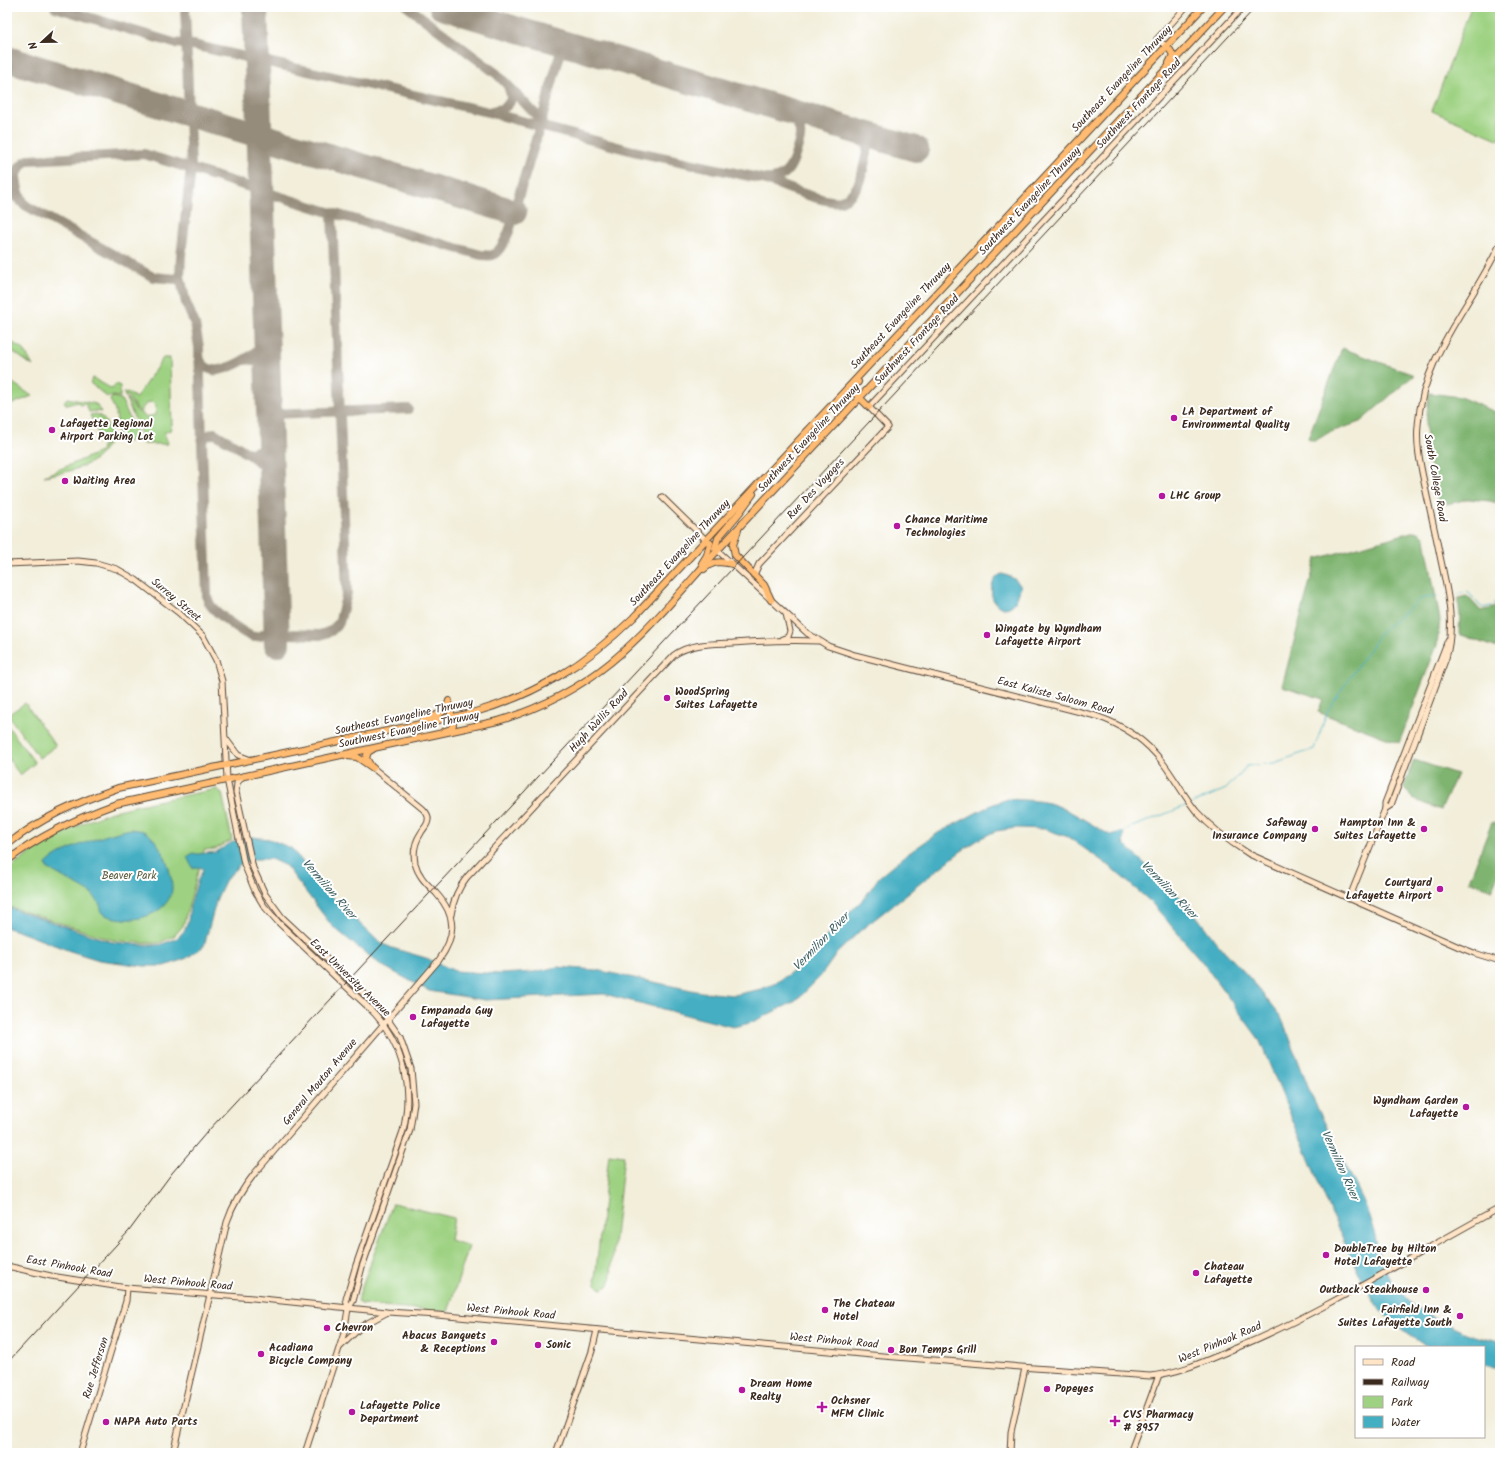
<svg xmlns="http://www.w3.org/2000/svg" width="1507" height="1460" viewBox="0 0 1507 1460" font-family="Kalam,sans-serif">
  <style>
    .green { fill: #9ed282; stroke: #6c7e50 }
    .forest { fill: #7eb470; stroke: #5c6f47 }
    .water { fill: #44aec2; stroke: #406c70 }
    .lines { fill: none; stroke-linecap: round; stroke-linejoin: round }
    .stream { stroke: #44aec2; stroke-width: 1 }
    .taxiway { stroke: #968c7c; stroke-width: 10 }
    .runway { stroke: #968c7c; stroke-width: 26 }
    .secondary-casing { stroke: #56473a; stroke-width: 7 }
    .highway-casing { stroke: #56473a; stroke-width: 8 }
    .secondary { stroke: #ffe4c6; stroke-width: 5 }
    .highway { stroke: #ffbb71; stroke-width: 6 }
    .rail { stroke: #3b2a1e; stroke-width: 1 }
    .poi-dot { fill: #b5179e; stroke: #fff; stroke-width: 1.5 }
    .labels { text-anchor: middle; dominant-baseline: central; stroke-width: 4; stroke-linejoin: round; paint-order: stroke }
    .street-label { font-size: 11px; fill: #3b2a1e; stroke: #fff }
    .poi-label { font-size: 11px; font-weight: bold; fill: #3b2a1e; stroke: #fff; text-anchor: start }
    .park-label { font-size: 11px; fill: #595c3c; stroke: #fff }
    .water-label { font-size: 12px; font-style: italic; fill: #3f5f60; stroke: #fff }
  </style>
  <rect width="100%" height="100%" fill="#fff"/>
  <filter id="ink" filterUnits="userSpaceOnUse"><feTurbulence type="fractalNoise" baseFrequency=".025" numOctaves="2"/><feDisplacementMap in="SourceGraphic" scale="8" xChannelSelector="R" yChannelSelector="G"/><feConvolveMatrix kernelMatrix="1 2 1 2 8 2 1 2 1" color-interpolation-filters="sRGB"/></filter>
  <filter id="wash" filterUnits="userSpaceOnUse"><feTurbulence type="fractalNoise" baseFrequency=".012" numOctaves="4" result="noise"/><feDisplacementMap in="SourceGraphic" scale="16" xChannelSelector="R" yChannelSelector="G"/><feGaussianBlur stdDeviation="0.9" result="paint"/><feColorMatrix in="noise" values="0 0 0 0 0 0 0 0 0 0 0 0 0 0 0 0 0 1.4 0 .05"/><feComposite in="paint" operator="in"/></filter>
  <g filter="url(#wash)">
    <rect width="100%" height="100%" fill="#f2eeda"/>
    <g class="green">
      <path d="M1471 7H1500V140L1432 111Z"/>
      <path d="M7 339 24 350 33 366 9 349 7 352Z"/>
      <path d="M163 358H170L172 425 170 426 172 429 164 433 168 443 167 444H143L140 440V431L126 399 127 398 135 409 146 417 155 415 156 406 152 402C147 402 142 407 141 412L135 407 128 396 125 397 124 393 127 392 136 398Z"/>
      <path d="M93 378 112 389 116 384 120 386V397L112 396 107 397 90 383Z"/>
      <path d="M7 379 32 396 10 405 7 399Z"/>
      <path d="M112 397 121 399 136 432 135 437 128 442 116 439C119 425 117 412 110 400Z"/>
      <path d="M67 398 96 404 101 412 96 411 89 412 86 404 80 405 78 402 67 405 64 402Z"/>
      <path d="M96 414C103 416 105 421 108 427 111 434 110 438 107 445 95 468 67 472 44 476L100 452 102 449 101 447 104 446 90 415Z"/>
      <path d="M25 703 56 746 39 758 8 715Z"/>
      <path d="M7 725 35 763 20 775 7 757Z"/>
      <path d="M217 789 222 793 232 840 215 849 204 850 183 926 174 936 159 943H142L113 940 7 906V871C42 843 86 817 130 807 159 800 188 795 217 789Z"/>
      <path d="M609 1154 624 1156 610 1282 608 1286 601 1289 596 1284 595 1279Z"/>
      <path d="M393 1203 454 1218 450 1240 469 1246 448 1312 361 1304 359 1302 358 1299 362 1286Z"/>
    </g>
    <g class="forest">
      <path d="M1342 348 1414 375 1360 422 1328 433 1315 441 1308 438Z"/>
      <path d="M1429 393 1460 397 1500 414V504L1490 501 1468 499 1447 504 1438 502 1427 449 1426 424Z"/>
      <path d="M1415 531 1421 533 1425 539 1440 620 1437 645 1399 743 1318 712 1323 699 1282 686 1316 559Z"/>
      <path d="M1467 596 1481 611 1493 608 1500 601V649L1459 634 1460 616 1458 598Z"/>
      <path d="M1414 760 1457 774 1441 810 1415 800 1403 788Z"/>
      <path d="M1492 822 1500 825V869L1492 890 1469 881Z"/>
    </g>
    <g class="water">
      <path d="M1002 574C1010 576 1017 579 1021 587 1019 592 1018 597 1015 602 1005 616 988 603 992 586 994 580 996 576 1002 574Z"/>
      <path d="M1008 799C1022 800 1036 800 1049 803 1070 809 1090 824 1110 835L1121 832 1124 834 1123 843 1189 906 1216 942 1249 977 1281 1017 1289 1036 1311 1095 1365 1204 1375 1235 1380 1261 1396 1288 1411 1303 1427 1314 1448 1325 1473 1336 1500 1342V1368L1484 1365V1347H1427L1405 1332 1388 1318 1380 1309 1358 1272 1338 1229 1259 1039 1203 963 1151 902 1108 865 1068 837 1045 829 1016 828 996 831 981 838 960 852 861 930 837 953 820 977 796 1001 750 1023 733 1027 604 994 485 1000 429 991 381 965 359 948 332 926 286 866 271 859H257L240 864 225 881 217 898 204 946 187 958 165 966H144L99 960 70 951 15 930 7 928V907L112 942 141 945H159L176 939 184 931 188 921 190 906 198 880 203 870 202 868 196 867 193 869 187 857 193 853 197 854 216 852 236 840 252 837 269 839 291 848 334 899 379 942 392 948 426 958 455 971 499 974 534 972 557 967 596 970 701 992 734 995 761 989 776 983 797 968 840 922 865 897 879 877 906 855 938 833 991 805Z"/>
      <path d="M131 829C135 830 140 830 143 831 161 839 173 872 172 890 169 911 142 921 124 919 118 918 108 918 103 913 101 911 101 908 100 905 97 900 94 896 91 893L47 868 46 864C60 849 110 833 131 829Z"/>
    </g>
    <g class="lines">
      <g class="stream">
        <path d="M1458 594 1468 592 1482 608 1492 606 1500 597"/>
        <path d="M1193 803 1226 789 1247 766 1274 763 1314 749 1328 710 1380 633 1420 599 1437 596"/>
        <path d="M1122 834 1127 829 1188 805"/>
      </g>
      <g class="taxiway">
        <path d="M55 7 174 43 193 45 484 111 633 151 763 179C785 181 792 168 797 149 799 142 802 135 799 128 796 120 790 116 785 111"/>
        <path d="M185 7 191 168 181 256 180 276 186 303 195 324 199 347 207 596C208 600 209 604 212 607 218 614 247 637 255 637 264 637 270 630 277 625L287 634 320 635 331 631 339 623 347 593 332 213"/>
        <path d="M408 7 497 74 539 118 541 121 540 126"/>
        <path d="M492 111C504 110 516 103 509 89"/>
        <path d="M766 180C781 185 827 205 841 201 847 199 853 193 857 187 864 173 867 151 870 136"/>
        <path d="M7 189 25 205 153 277 177 279 180 276"/>
        <path d="M25 205C17 192 10 170 28 160L144 154 332 213 481 255C485 255 490 256 493 255 502 250 512 228 512 218 512 215 510 212 508 210L514 207 516 204"/>
        <path d="M514 211 540 126 563 44"/>
        <path d="M199 358C202 365 206 369 213 370 224 372 251 358 258 349 263 345 264 338 266 332"/>
        <path d="M244 360C256 358 263 363 268 373"/>
        <path d="M269 414 408 409"/>
        <path d="M202 442 205 437 214 433C233 445 264 458 272 481"/>
        <path d="M244 452 252 453 263 449 270 437"/>
      </g>
      <g class="runway">
        <path d="M255 7 277 644"/>
        <path d="M442 7 916 149"/>
        <path d="M7 59 514 212"/>
      </g>
    </g>
  </g>
  <g filter="url(#ink)">
    <g class="lines">
      <defs>
        <g id="secondary">
          <path d="M1166 46 1157 39 1186 7"/>
          <path d="M662 497 708 542"/>
          <path d="M716 549 807 633 828 646 855 655 1096 716C1123 725 1146 740 1163 763 1175 779 1184 796 1196 811 1211 828 1230 842 1249 854L1459 947 1474 953 1500 961"/>
          <path d="M7 564 78 561 96 563 117 569 136 580 179 613 203 636 216 660 222 681 227 779 244 864 255 891 264 906 278 922C299 942 321 963 342 983 353 993 365 1003 375 1014 404 1047 413 1089 403 1131L356 1265 346 1299 348 1309 344 1333 305 1453"/>
          <path d="M754 575 759 564 888 427 869 407 1243 7"/>
          <path d="M782 639 788 637 790 631 786 614"/>
          <path d="M226 739 238 755 251 760"/>
          <path d="M243 776 237 783 236 792 253 868 265 894 282 917 381 1010 400 1037 411 1069 414 1103 410 1130 362 1267 353 1301 348 1309"/>
          <path d="M1385 809 1391 805 1446 658C1456 624 1447 589 1440 556 1435 531 1429 506 1424 482 1420 463 1416 444 1418 425 1423 354 1472 305 1500 244"/>
          <path d="M1349 899 1385 809V803L1448 640"/>
          <path d="M451 915C453 901 458 888 467 877L674 655C691 643 712 644 733 643 761 641 789 640 818 641"/>
          <path d="M7 1266 51 1276 127 1288 253 1298 387 1312 437 1315 883 1356 1034 1368 1150 1376C1181 1373 1207 1360 1236 1348 1328 1310 1412 1255 1500 1208"/>
          <path d="M341 1346 362 1326 386 1313"/>
          <path d="M80 1453 126 1301 127 1288"/>
          <path d="M173 1453 227 1222C233 1204 243 1188 255 1173L439 960C456 936 457 916 436 893 427 884 418 876 415 863 413 853 415 842 421 833 423 829 428 825 428 820 429 816 426 812 423 809L373 768"/>
          <path d="M556 1453 592 1351 597 1330"/>
          <path d="M1010 1453 1011 1432 1025 1368"/>
          <path d="M1130 1453 1159 1375"/>
        </g>
        <g id="highway">
          <path d="M1166 46 1170 50 1173 55 1169 63"/>
          <path d="M858 382 855 386 854 392 869 407"/>
          <path d="M738 530 733 545 735 555 764 585 771 600"/>
          <path d="M715 548 718 538 740 512 753 494"/>
          <path d="M702 563 707 555 710 543"/>
          <path d="M704 569C713 561 721 561 732 564"/>
          <path d="M423 720C434 716 446 714 449 701"/>
          <path d="M445 731 451 729 453 725 449 702"/>
          <path d="M347 756 357 757 373 768"/>
          <path d="M370 765 366 758 368 752 373 749"/>
          <path d="M7 845C40 818 78 802 118 788L472 713C536 695 586 664 633 618L1203 7"/>
          <path d="M7 861C40 835 77 818 116 804L498 721C538 709 578 689 611 662 653 627 690 580 727 540L1224 7"/>
        </g>
      </defs>
      <use href="#secondary" class="secondary-casing"/>
      <use href="#highway" class="highway-casing"/>
      <use href="#secondary" class="secondary"/>
      <use href="#highway" class="highway"/>
      <path class="rail" d="M7 1363 129 1231 172 1173 207 1132 1256 7"/>
    </g>
  </g>
  <g class="poi-dot">
    <circle cx="1174" cy="418" r="4"/>
    <circle cx="52" cy="430" r="4"/>
    <circle cx="65" cy="481" r="4"/>
    <circle cx="1162" cy="496" r="4"/>
    <circle cx="897" cy="526" r="4"/>
    <circle cx="987" cy="635" r="4"/>
    <circle cx="667" cy="698" r="4"/>
    <circle cx="1315" cy="829" r="4"/>
    <circle cx="1424" cy="829" r="4"/>
    <circle cx="1440" cy="889" r="4"/>
    <circle cx="413" cy="1017" r="4"/>
    <circle cx="1466" cy="1107" r="4"/>
    <circle cx="1326" cy="1255" r="4"/>
    <circle cx="1196" cy="1273" r="4"/>
    <circle cx="1426" cy="1290" r="4"/>
    <circle cx="825" cy="1310" r="4"/>
    <circle cx="1460" cy="1316" r="4"/>
    <circle cx="327" cy="1328" r="4"/>
    <circle cx="494" cy="1342" r="4"/>
    <circle cx="538" cy="1345" r="4"/>
    <circle cx="891" cy="1350" r="4"/>
    <circle cx="261" cy="1354" r="4"/>
    <circle cx="1047" cy="1389" r="4"/>
    <circle cx="742" cy="1390" r="4"/>
    <path d="M820 1401h4v4h4v4h-4v4h-4v-4h-4v-4h4z"/>
    <circle cx="352" cy="1412" r="4"/>
    <path d="M1113 1415h4v4h4v4h-4v4h-4v-4h-4v-4h4z"/>
    <circle cx="106" cy="1422" r="4"/>
  </g>
  <g class="labels">
    <g class="street-label">
      <text transform="translate(1122 79) rotate(-47)">Southeast Evangeline Thruway</text>
      <text transform="translate(1139 104) rotate(-47)">Southwest Frontage Road</text>
      <text transform="translate(1030 201) rotate(-47)">Southwest Evangeline Thruway</text>
      <text transform="translate(901 316) rotate(-47)">Southeast Evangeline Thruway</text>
      <text transform="translate(917 340) rotate(-47)">Southwest Frontage Road</text>
      <text transform="translate(809 438) rotate(-47)">Southwest Evangeline Thruway</text>
      <text transform="translate(1435 478) rotate(80)">South College Road</text>
      <text transform="translate(816 489) rotate(-47)">Rue Des Voyages</text>
      <text transform="translate(680 553) rotate(-47)">Southeast Evangeline Thruway</text>
      <text transform="translate(176 600) rotate(40)">Surrey Street</text>
      <text transform="translate(1055 696) rotate(15)">East Kaliste Saloom Road</text>
      <text transform="translate(404 717) rotate(-12)">Southeast Evangeline Thruway</text>
      <text transform="translate(599 721) rotate(-47)">Hugh Wallis Road</text>
      <text transform="translate(409 730) rotate(-12)">Southwest Evangeline Thruway</text>
      <text transform="translate(350 978) rotate(44)">East University Avenue</text>
      <text transform="translate(320 1082) rotate(-50)">General Mouton Avenue</text>
      <text transform="translate(69 1267) rotate(10)">East Pinhook Road</text>
      <text transform="translate(188 1283) rotate(5)">West Pinhook Road</text>
      <text transform="translate(511 1312) rotate(5)">West Pinhook Road</text>
      <text transform="translate(834 1341) rotate(5)">West Pinhook Road</text>
      <text transform="translate(1220 1343) rotate(-23)">West Pinhook Road</text>
      <text transform="translate(96 1368) rotate(-73)">Rue Jefferson</text>
    </g>
    <g class="poi-label">
      <text x="1182" y="412">LA Department of<tspan x="1182" dy="13">Environmental Quality</tspan></text>
      <text x="60" y="424">Lafayette Regional<tspan x="60" dy="13">Airport Parking Lot</tspan></text>
      <text x="73" y="481">Waiting Area</text>
      <text x="1170" y="496">LHC Group</text>
      <text x="905" y="520">Chance Maritime<tspan x="905" dy="13">Technologies</tspan></text>
      <text x="995" y="629">Wingate by Wyndham<tspan x="995" dy="13">Lafayette Airport</tspan></text>
      <text x="675" y="692">WoodSpring<tspan x="675" dy="13">Suites Lafayette</tspan></text>
      <text x="1307" y="823" text-anchor="end">Safeway<tspan x="1307" dy="13">Insurance Company</tspan></text>
      <text x="1416" y="823" text-anchor="end">Hampton Inn &amp;<tspan x="1416" dy="13">Suites Lafayette</tspan></text>
      <text x="1432" y="883" text-anchor="end">Courtyard<tspan x="1432" dy="13">Lafayette Airport</tspan></text>
      <text x="421" y="1011">Empanada Guy<tspan x="421" dy="13">Lafayette</tspan></text>
      <text x="1458" y="1101" text-anchor="end">Wyndham Garden<tspan x="1458" dy="13">Lafayette</tspan></text>
      <text x="1334" y="1249">DoubleTree by Hilton<tspan x="1334" dy="13">Hotel Lafayette</tspan></text>
      <text x="1204" y="1267">Chateau<tspan x="1204" dy="13">Lafayette</tspan></text>
      <text x="1418" y="1290" text-anchor="end">Outback Steakhouse</text>
      <text x="833" y="1304">The Chateau<tspan x="833" dy="13">Hotel</tspan></text>
      <text x="1452" y="1310" text-anchor="end">Fairfield Inn &amp;<tspan x="1452" dy="13">Suites Lafayette South</tspan></text>
      <text x="335" y="1328">Chevron</text>
      <text x="486" y="1336" text-anchor="end">Abacus Banquets<tspan x="486" dy="13">&amp; Receptions</tspan></text>
      <text x="546" y="1345">Sonic</text>
      <text x="269" y="1348">Acadiana<tspan x="269" dy="13">Bicycle Company</tspan></text>
      <text x="899" y="1350">Bon Temps Grill</text>
      <text x="750" y="1384">Dream Home<tspan x="750" dy="13">Realty</tspan></text>
      <text x="1055" y="1389">Popeyes</text>
      <text x="831" y="1401">Ochsner<tspan x="831" dy="13">MFM Clinic</tspan></text>
      <text x="360" y="1406">Lafayette Police<tspan x="360" dy="13">Department</tspan></text>
      <text x="1123" y="1415">CVS Pharmacy<tspan x="1123" dy="13"># 8957</tspan></text>
      <text x="114" y="1422">NAPA Auto Parts</text>
    </g>
    <g class="park-label">
      <text x="129" y="876">Beaver Park</text>
    </g>
    <g class="water-label">
      <text transform="translate(329 889) rotate(49)">Vermilion River</text>
      <text transform="translate(1169 890) rotate(46)">Vermilion River</text>
      <text transform="translate(821 942) rotate(-46)">Vermilion River</text>
      <text transform="translate(1340 1165) rotate(66)">Vermilion River</text>
    </g>
  </g>
  <rect width="1507" height="1460" fill="none" stroke="#fff" stroke-width="24"/>
  <rect x="1355" y="1346" width="130" height="92" fill="#ffffff" stroke="#b1aaa5"/>
  <rect x="1363" y="1359" width="20" height="6" fill="#ffe4c6" stroke="#b1aaa5"/>
  <text x="1391" y="1366" font-size="12" fill="#3b2a1e">Road</text>
  <rect x="1363" y="1379" width="20" height="6" fill="#3b2a1e" stroke="#b1aaa5"/>
  <text x="1391" y="1386" font-size="12" fill="#3b2a1e">Railway</text>
  <rect x="1363" y="1396" width="20" height="12" fill="#9ed282" stroke="#b1aaa5"/>
  <text x="1391" y="1406" font-size="12" fill="#3b2a1e">Park</text>
  <rect x="1363" y="1416" width="20" height="12" fill="#44aec2" stroke="#b1aaa5"/>
  <text x="1391" y="1426" font-size="12" fill="#3b2a1e">Water</text>
  <g transform="translate(42 42) rotate(248)" stroke="#ffffff" stroke-width="3" paint-order="stroke">
  <path d="M0-3L7 15L0 10L-7 15Z" fill="#3b2a1e"/>
  <text y="-6" font-size="11" font-weight="bold" text-anchor="middle" fill="#3b2a1e">N</text>
  </g>
</svg>
